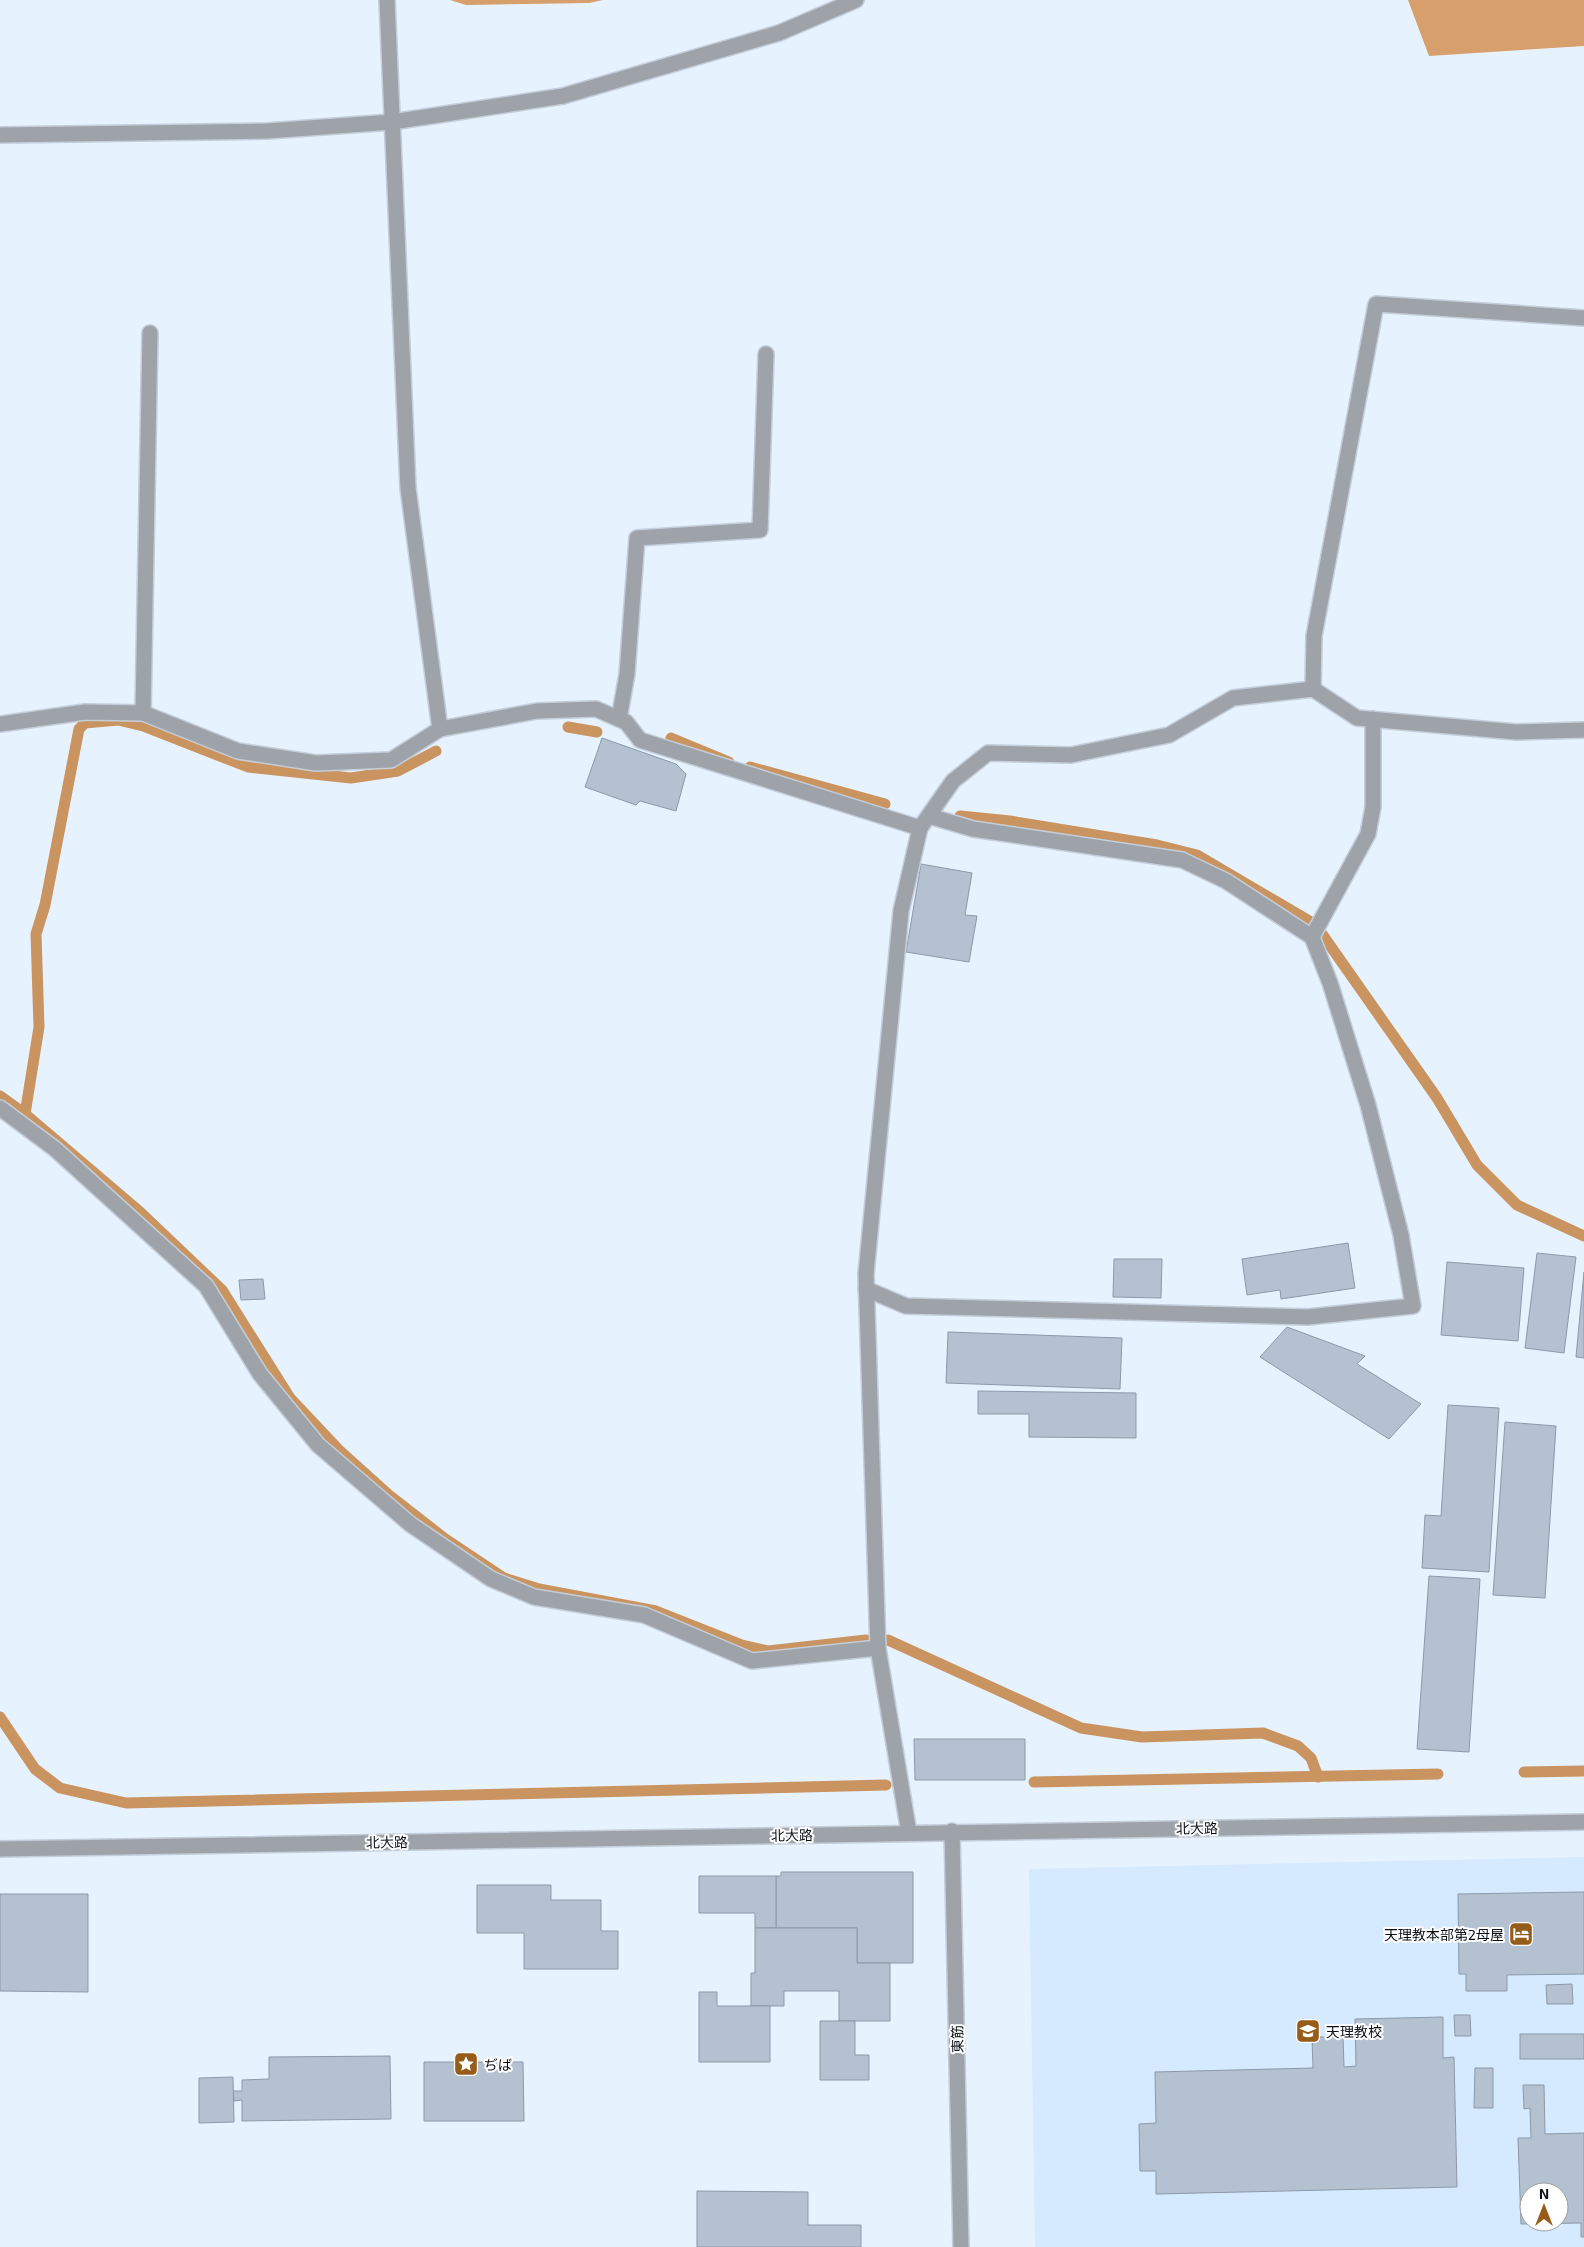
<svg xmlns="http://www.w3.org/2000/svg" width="1584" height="2247" viewBox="0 0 1584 2247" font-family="'Exo 2','Noto Sans JP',sans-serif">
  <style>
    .built { fill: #d5e9ff; fill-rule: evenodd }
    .forest { fill: #d69f6b }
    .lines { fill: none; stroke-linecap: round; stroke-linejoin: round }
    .stream { stroke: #ca9460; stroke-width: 11 }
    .building { fill: #b3c1d0; stroke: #8c99a8; fill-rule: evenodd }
    .service-casing { stroke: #c4ceda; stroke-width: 18 }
    .minor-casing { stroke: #c4ceda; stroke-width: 18 }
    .tertiary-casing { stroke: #c4ceda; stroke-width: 18 }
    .service { stroke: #9da3a9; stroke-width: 15 }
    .minor { stroke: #9da3a9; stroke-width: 15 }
    .tertiary { stroke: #9da3a9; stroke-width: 15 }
    .labels { text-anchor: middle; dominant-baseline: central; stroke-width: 4; stroke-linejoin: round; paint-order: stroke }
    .street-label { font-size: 14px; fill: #0b1015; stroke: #fefefe }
    .poi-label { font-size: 14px; fill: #0b1015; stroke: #fefefe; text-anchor: start }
  </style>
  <rect width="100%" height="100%" fill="#e7f2ff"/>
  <path class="built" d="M1584 1857V2247H1035L1029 1869ZM1529 2192H1559V2222H1529Z"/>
  <g class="forest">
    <path d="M450 0H603L589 3 466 5Z"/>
    <path d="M1408 0H1584V46L1429 56Z"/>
  </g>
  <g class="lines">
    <g class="stream">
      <path d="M568 727 597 732"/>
      <path d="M671 738 729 762"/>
      <path d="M750 767 885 804"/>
      <path d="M960 816 1010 821 1157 845 1197 855 1311 922"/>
      <path d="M1322 934 1437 1098 1477 1165 1517 1205 1584 1236"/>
      <path d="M0 1096 25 1114 140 1212 222 1290 290 1398 339 1450 389 1495 444 1538 504 1578 539 1589 656 1611 742 1645 768 1651 866 1640"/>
      <path d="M25 1114 39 1027 36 934 45 905 79 729 85 723 118 720 143 726 248 767 351 778 398 771 436 751"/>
      <path d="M888 1640 1081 1728 1142 1737 1263 1733 1298 1746 1311 1758 1318 1777"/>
      <path d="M0 1717 35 1769 60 1788 126 1803 886 1785"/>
      <path d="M1524 1772 1584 1771"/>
      <path d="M1034 1782 1438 1774"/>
    </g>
  </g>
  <g class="building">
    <path d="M602 738 676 764 686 774 676 811 640 801 636 805 585 787Z"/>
    <path d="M921 864 972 873 965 915 977 916 969 962 906 952Z"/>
    <path d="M1348 1243 1355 1288 1281 1299 1280 1290 1247 1295 1242 1259Z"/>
    <path d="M1537 1253 1576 1257 1564 1353 1525 1348Z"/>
    <path d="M1114 1259H1162L1161 1298 1113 1297Z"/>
    <path d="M1447 1262 1524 1268 1518 1341 1441 1335Z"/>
    <path d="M1584 1272V1358L1576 1357Z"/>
    <path d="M263 1279 265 1299 241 1300 239 1280Z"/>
    <path d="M1287 1327 1365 1356 1357 1364 1421 1404 1389 1439 1260 1357Z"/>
    <path d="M948 1332 1122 1338 1120 1389 946 1383Z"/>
    <path d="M978 1391 1136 1393V1438L1029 1437V1414H978Z"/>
    <path d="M1448 1405 1499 1408 1489 1572 1422 1568 1425 1515 1441 1516Z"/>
    <path d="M1505 1422 1556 1426 1545 1598 1493 1595Z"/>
    <path d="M1429 1576 1480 1579 1469 1752 1417 1749Z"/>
    <path d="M914 1739H1025V1780H915Z"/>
    <path d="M781 1872H913V1963H857V1928H776V1876H781Z"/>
    <path d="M699 1876H776V1928H755V1913H699Z"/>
    <path d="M477 1885H551V1900H601V1931H618V1969H524V1933H477Z"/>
    <path d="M1584 1892V1974L1507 1975V1991H1466V1974H1459L1458 1894Z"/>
    <path d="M0 1894H88V1992L0 1991Z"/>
    <path d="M755 1928H857V1963H890V2021H839V1991H784V2006H751V1973H755Z"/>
    <path d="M1572 1984 1573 2004H1547L1546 1985Z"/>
    <path d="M699 1992H717V2006H770V2062H699Z"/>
    <path d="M1454 2015H1470L1471 2036H1455Z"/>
    <path d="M1443 2017V2058L1454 2057 1457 2187 1156 2194V2171H1140L1139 2124 1156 2123 1155 2072 1313 2068 1312 2037H1343L1344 2067 1356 2066 1355 2019Z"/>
    <path d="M820 2021H855V2055H869V2080H820Z"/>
    <rect x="1520" y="2034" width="64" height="25"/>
    <path d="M390 2056 391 2119 242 2121V2100L234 2101 233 2091H242V2080L269 2079V2057Z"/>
    <path d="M424 2062H523L524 2121H424Z"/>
    <path d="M1475 2068H1493V2108H1474Z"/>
    <path d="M233 2077 234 2122 199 2123V2078Z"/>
    <path d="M1523 2085H1544L1545 2134 1584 2133V2237H1581V2223L1521 2224 1518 2138H1531L1530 2108 1524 2109ZM1529 2192H1559V2222H1529Z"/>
    <path d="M697 2191 808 2192V2225H861V2247H697Z"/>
  </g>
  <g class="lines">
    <defs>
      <g id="service">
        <path d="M619 719 627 674 637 538 760 530 766 354"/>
        <path d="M952 1831 961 2247"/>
      </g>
      <g id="minor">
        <path d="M387 0 408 488 440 729"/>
        <path d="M0 135 267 131 392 122 563 96 779 33 856 0"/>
        <path d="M1313 689 1314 636 1376 304 1584 318"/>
        <path d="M143 713 150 333"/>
        <path d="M0 724 85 712 143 713 238 751 316 763 391 760 440 729 537 711 596 709 626 722 640 740 920 828"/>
        <path d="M1312 937 1368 834 1373 807V719"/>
        <path d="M0 1108 55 1149 206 1286 260 1374 318 1445 410 1524 491 1579 534 1597 644 1615 752 1661 878 1648"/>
        <path d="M866 1289 906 1306 1308 1317 1413 1306 1401 1235 1368 1105 1330 983 1312 937 1226 881 1182 860 973 829 929 816"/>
        <path d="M909 1833 878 1648 866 1274 901 911 920 828 953 781 988 753 1071 755 1169 735 1233 698 1313 689 1357 718 1516 732 1584 730"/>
      </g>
      <path id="tertiary" d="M0 1849 1584 1822"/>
    </defs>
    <use href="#service" class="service-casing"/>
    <use href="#minor" class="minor-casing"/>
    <use href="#tertiary" class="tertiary-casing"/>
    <use href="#service" class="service"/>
    <use href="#minor" class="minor"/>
    <use href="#tertiary" class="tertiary"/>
  </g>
  <defs>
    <symbol id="hotel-square" viewBox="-11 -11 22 22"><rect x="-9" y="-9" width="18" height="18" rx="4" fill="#965c1a" stroke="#fefefe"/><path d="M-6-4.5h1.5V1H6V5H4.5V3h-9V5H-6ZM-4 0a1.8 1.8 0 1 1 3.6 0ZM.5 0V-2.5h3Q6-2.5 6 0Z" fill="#fff"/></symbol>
    <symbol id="school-square" viewBox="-11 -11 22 22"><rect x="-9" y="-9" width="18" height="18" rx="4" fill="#965c1a" stroke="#fefefe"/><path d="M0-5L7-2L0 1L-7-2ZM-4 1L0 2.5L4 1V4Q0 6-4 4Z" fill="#fff"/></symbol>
    <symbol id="sight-square" viewBox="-11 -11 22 22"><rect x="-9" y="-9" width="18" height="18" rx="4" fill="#965c1a" stroke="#fefefe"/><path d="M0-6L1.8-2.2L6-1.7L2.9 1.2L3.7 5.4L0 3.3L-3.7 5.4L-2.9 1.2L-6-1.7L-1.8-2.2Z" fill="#fff"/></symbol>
  </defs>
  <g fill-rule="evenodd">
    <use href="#hotel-square" x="1507" y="1920" width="28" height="28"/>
    <use href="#school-square" x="1294" y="2017" width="28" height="28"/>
    <use href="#sight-square" x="452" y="2050" width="28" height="28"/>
  </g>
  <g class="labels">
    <g class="street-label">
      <text transform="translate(1197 1828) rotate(-1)">北大路</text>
      <text transform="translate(792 1835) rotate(-1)">北大路</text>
      <text transform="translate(387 1842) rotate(-1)">北大路</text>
      <text transform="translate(957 2039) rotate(-91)">東筋</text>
    </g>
    <g class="poi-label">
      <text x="1504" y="1934" text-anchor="end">天理教本部第2母屋</text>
      <text x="1326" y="2031">天理教校</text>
      <text x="484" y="2064">ぢば</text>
    </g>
  </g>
  <g transform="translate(1544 2207)"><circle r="24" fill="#fefefe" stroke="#9d9fa1"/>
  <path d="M0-4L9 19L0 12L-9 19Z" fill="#965c1a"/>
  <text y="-8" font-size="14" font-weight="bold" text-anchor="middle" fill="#0b1015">N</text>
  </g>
</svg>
